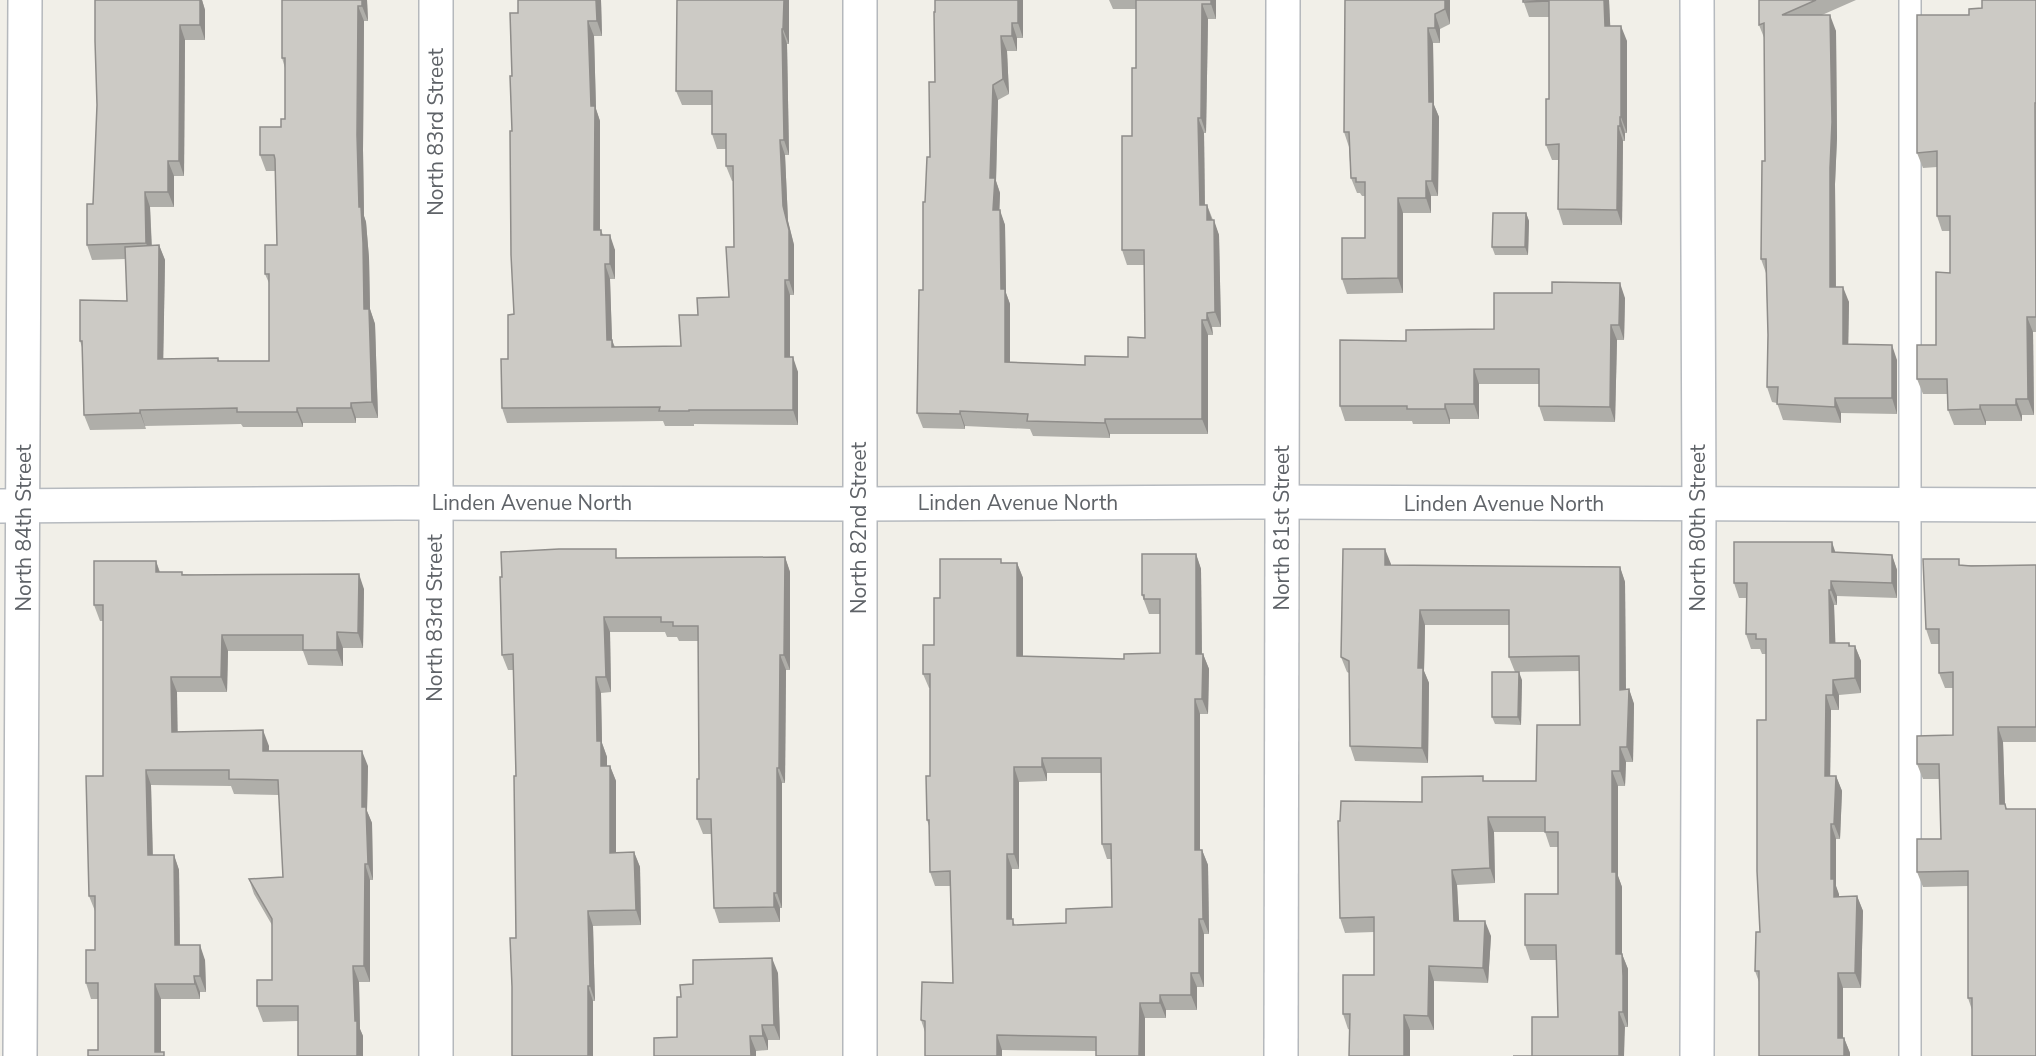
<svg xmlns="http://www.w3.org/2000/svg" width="2036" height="1056" viewBox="0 0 2036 1056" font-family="'Nunito Sans',sans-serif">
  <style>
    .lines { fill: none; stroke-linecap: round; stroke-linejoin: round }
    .lane-casing { stroke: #b5b8bc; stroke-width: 24 }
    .street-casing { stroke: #b5b8bc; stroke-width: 36 }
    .secondary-casing { stroke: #b6babf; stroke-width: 36 }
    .lane { stroke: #fff; stroke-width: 21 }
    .street { stroke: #fff; stroke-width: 33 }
    .secondary { stroke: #fff; stroke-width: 33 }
    .wall { fill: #afaea9; fill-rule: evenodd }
    .shaded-wall { fill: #8f8d8a }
    .building { fill: #cccac5; stroke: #8f8d8a; stroke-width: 1.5; fill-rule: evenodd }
    .labels { text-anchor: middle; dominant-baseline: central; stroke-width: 4.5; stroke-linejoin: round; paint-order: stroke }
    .street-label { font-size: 21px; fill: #5f6368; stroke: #fff }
  </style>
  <rect width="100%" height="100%" fill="#f1efe8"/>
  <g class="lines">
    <defs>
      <path id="lane" d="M1910 0V1056"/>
      <g id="street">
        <path d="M860 0V1056"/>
        <path d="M20 1056 25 0"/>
        <path d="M436 1056V0"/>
        <path d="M1281 1056 1283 0"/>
      </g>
      <g id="secondary">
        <path d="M0 506 398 503 859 504 1240 502 2036 505"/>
        <path d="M1697 1056 1699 505 1697 0"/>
      </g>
    </defs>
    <use href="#lane" class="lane-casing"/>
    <use href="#street" class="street-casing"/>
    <use href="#secondary" class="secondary-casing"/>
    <use href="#lane" class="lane"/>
    <use href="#street" class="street"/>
    <use href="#secondary" class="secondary"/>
  </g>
  <g class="wall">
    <path d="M95 0H202L205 10V40H185L184 176H174V207H150L152 246 159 245 165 260 163 359 218 358 219 361H269V283L265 274 277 245 275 171H266L260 155 281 127 285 119V68L282 58V0H367L368 21H364L363 150 364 216 366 222 369 258 370 309 375 324 378 418H356V423H303V427H243L241 424 145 426 146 429 90 430 84 415 83 350 80 341 127 301 126 259 92 260 87 245 93 204 97 105Z"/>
    <path d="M518 0H601L602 36H594L596 109 600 121V230H601L603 235 615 250V279H610L612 340 615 347 681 346 698 315 729 297 734 247 733 181H732L726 166V149H717L712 134V105H682L676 91 789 0V44H787L789 155H785L788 221 794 245V295H790V357L798 372V425L694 424V426H665L663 421 507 423 502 408 514 314 512 76 518 13Z"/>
    <path d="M1023 0V38H1017V51H1007L1009 94 998 100 996 181 1000 193 999 210 1005 225 1006 293 1010 304V362L1085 365 1128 357 1145 338 1144 265H1127L1122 250 1132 136 1136 68V9H1113L1109 0H1216V19H1208L1206 133H1204L1205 205H1207L1219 235 1221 327H1212L1213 335H1208V434H1110V438L1033 436 1030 429 965 426V429L923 428 917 413 923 290 925 202 930 157 935 82V12Z"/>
    <path d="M1345 0H1450V24L1440 29V43H1433L1434 105 1439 117 1438 196H1431V213H1403V293L1347 294 1342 279 1365 238V196H1362L1360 193H1357L1351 178 1349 147 1344 132Z"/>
    <path d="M1523 0H1609L1610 26 1627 41V133H1625V141H1623L1622 225H1563L1558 209 1559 160H1552L1546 145 1549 99V17H1529Z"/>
    <path d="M1759 0H1856L1822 15 1836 31 1837 138 1835 184 1836 287 1849 302 1848 344 1897 360V414L1841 413V423L1783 420 1777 403 1772 402 1767 387 1768 335 1766 273 1761 259 1765 161V40L1759 25Z"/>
    <path d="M2036 0V332H2033L2034 415H2022V421H1986V425H1954L1948 410V394H1923L1917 379 1936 345 1950 273V231H1942L1937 216V167L1923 168 1917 153 1969 15 1982 8Z"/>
    <path d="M1526 213 1529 221 1528 255H1495L1492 247Z"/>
    <path d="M1552 293 1625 298 1624 340H1617L1615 422 1544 421 1539 406V384H1479V419H1450V424H1413L1412 421H1345L1340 406 1406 341 1494 329Z"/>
    <path d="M1836 552 1892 555 1897 570V598L1837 596V605H1834L1835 643H1849L1850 646H1855L1861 661V693L1839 695V710H1831L1830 776H1836L1842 791 1840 839H1836V886L1839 897 1857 896 1863 911 1861 988H1843V1038H1844L1850 1053V1056L1759 982 1755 971 1760 932 1766 720V654H1762L1760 649H1751L1746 634V598H1739L1734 583Z"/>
    <path d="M1196 554 1201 569 1202 654H1203L1209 669 1208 714H1200V850H1202L1208 865 1209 934H1204V987H1197V1010H1166V1018H1145L1096 1051 1002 1050V1056H925V1032L921 1020 953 983 951 886H935L930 872 929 826 927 820 930 776V688H929L923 674 934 645 940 598 1003 563H1017L1023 578V656L1124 659 1160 653V614H1149L1142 595ZM1047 773H1101L1102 844 1107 859H1111L1112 907 1066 923 1015 925 1012 919V869H1019V782L1047 781Z"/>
    <path d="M785 557 790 572V670H786L785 783H782V908H780V922L719 923 714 908 711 834H703L697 819 699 779 698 641H679L677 637H667L665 632H610L611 692 601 693 602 743 607 757V766H610L616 781V852H634L640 867 641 925 593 926 595 1001H593V1056L516 938V776L513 670H508L502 655 619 558Z"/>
    <path d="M156 561 160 572 364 589 363 648H343V666L308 665 303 651H228L227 692H177V732L269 746V751L368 766 367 811 372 823 373 880H370V982H359L360 1029 363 1036V1056L298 1021 263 1022 257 1006 272 980V925L254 894 249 879 283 877 279 795 234 794 231 786 151 785 153 855H174L179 870 180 945 205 960 206 992H200V999H161L98 1050V999H91L86 983 95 950V911L89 896 103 776V621H100L94 605Z"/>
    <path d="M1391 564V565L1620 567 1625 582 1626 689H1629L1634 704 1633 762H1626L1625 786H1618V876L1622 887V954L1628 969V1027H1625L1532 1056 1558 1017 1557 960H1530L1525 945 1558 894V847H1550L1545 832H1494L1495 883 1457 885 1459 921 1491 936 1488 983 1434 981V1030H1410V1056L1348 1029 1343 1014 1374 975V932L1345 933 1340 918 1422 802 1484 781H1536L1580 725 1579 671 1515 672 1509 657V625H1425L1424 671 1429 683 1428 763 1355 761 1350 746 1349 673 1347 672 1341 657Z"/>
    <path d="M1961 565H2036V742H2003L2005 805 2007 809 1972 1010 1968 998V886L1923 887 1917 872 1941 839 1940 779H1923L1917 764 1953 735V688H1945L1939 673V644H1931L1926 629Z"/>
    <path d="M1522 680 1521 725 1495 724 1492 717Z"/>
    <path d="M778 973 780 1040H768V1050L756 1051V1056H654L677 1037 681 997 693 984Z"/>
  </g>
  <g class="shaded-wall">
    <path d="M198 0H202L205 10V40L200 25Z"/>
    <path d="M362 0H367L368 21 362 6Z"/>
    <path d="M596 0H601L602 36 597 21Z"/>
    <path d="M784 0H789V44L783 29Z"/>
    <path d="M1018 0H1023V38L1018 23Z"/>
    <path d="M1211 0H1216V19L1211 4Z"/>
    <path d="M1445 0H1450V24L1445 9Z"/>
    <path d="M1604 0H1609L1611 41 1605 26Z"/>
    <path d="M1202 4 1208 19 1206 133 1201 118Z"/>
    <path d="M358 6 364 21 363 150 364 216 366 222 369 258 370 309 375 324 378 418 372 402 364 309 359 207 357 135Z"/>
    <path d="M1435 14 1440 29V43L1435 28Z"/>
    <path d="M1830 15 1836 31 1837 138 1835 184 1836 303 1830 287Z"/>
    <path d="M588 21 594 36 596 109 600 121V245L594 230Z"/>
    <path d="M1012 23 1017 38V51L1012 36Z"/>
    <path d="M180 25 185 40 184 176 179 161Z"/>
    <path d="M1621 26 1627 41V133L1621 117Z"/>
    <path d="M1428 28 1433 43 1434 105 1439 117 1438 196 1432 181 1429 102Z"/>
    <path d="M782 29 787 44 789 155 784 140Z"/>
    <path d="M1001 36 1007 51 1009 94 1003 79Z"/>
    <path d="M993 85 998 100 996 181 1000 193 999 225 993 210 990 178Z"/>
    <path d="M1620 117 1625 133V141L1620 126Z"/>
    <path d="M1198 118 1204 133 1205 220 1200 205Z"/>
    <path d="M1618 126 1623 141 1622 225 1617 210Z"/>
    <path d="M780 140 785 155 788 221 794 245V295L789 280 783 206Z"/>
    <path d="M168 161 174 176V207L168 192Z"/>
    <path d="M1426 181 1431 196V213L1426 198Z"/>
    <path d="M145 192 150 207 152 258 146 243Z"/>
    <path d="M1398 198 1403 213V293L1398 278Z"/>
    <path d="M1207 205 1212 220H1207Z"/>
    <path d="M1000 210 1005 225 1006 293 1010 304V377L1005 362 1001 289Z"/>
    <path d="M1526 213 1529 221 1528 255 1525 247Z"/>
    <path d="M1214 220 1219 235 1221 327 1215 312Z"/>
    <path d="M610 235 615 250V279L610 264Z"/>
    <path d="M159 245 165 260 163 374 158 359Z"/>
    <path d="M605 264 610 279 612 340 617 355 607 340Z"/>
    <path d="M785 280 790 295V372L785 357Z"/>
    <path d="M1620 283 1625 298 1624 340 1619 325Z"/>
    <path d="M1843 287 1849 302 1848 360 1843 344Z"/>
    <path d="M1207 313 1212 327 1213 335 1207 320Z"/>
    <path d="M2027 317 2033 332 2034 415 2028 399Z"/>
    <path d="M1202 320 1208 335V434L1202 419Z"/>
    <path d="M1611 325 1617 340 1615 422 1610 407Z"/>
    <path d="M1892 345 1897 360V414L1892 398Z"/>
    <path d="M793 357 798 372V425L793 410Z"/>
    <path d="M1474 369 1479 384V419L1474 404Z"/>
    <path d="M1835 398 1841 413V423L1835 407Z"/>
    <path d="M2016 399 2022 415V421L2016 405Z"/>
    <path d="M351 403 356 418V423L351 408Z"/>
    <path d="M1445 404 1450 419V424L1445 409Z"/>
    <path d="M1980 405 1986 421V425L1980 409Z"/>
    <path d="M297 408 303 423V427L297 412Z"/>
    <path d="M140 410 145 426 146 429 140 413Z"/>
    <path d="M960 411 965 426V429L960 414Z"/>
    <path d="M1105 419 1110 434V438L1105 423Z"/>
    <path d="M1832 542 1837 557 1832 552Z"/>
    <path d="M1385 549 1391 564V580L1385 565Z"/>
    <path d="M1196 554 1201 569 1202 669 1196 654Z"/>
    <path d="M1892 555 1897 570V598L1892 583Z"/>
    <path d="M785 557 790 572V670L784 655Z"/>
    <path d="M156 561 161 577 156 572Z"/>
    <path d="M1017 563 1023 578V671L1017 656Z"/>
    <path d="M1620 567 1625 582 1626 704 1620 690Z"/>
    <path d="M359 574 364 589 363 648 358 633Z"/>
    <path d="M1831 581 1837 596V605L1831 590Z"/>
    <path d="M1829 590 1834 605 1836 658 1830 643Z"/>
    <path d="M1420 610 1425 625 1424 671 1429 683 1428 763 1422 748 1418 668Z"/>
    <path d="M604 617 610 632 611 692 606 677Z"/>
    <path d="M337 632 343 648V666L337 650Z"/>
    <path d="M222 635 228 651 227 692 221 677Z"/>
    <path d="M1855 646 1861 661V693L1855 678Z"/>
    <path d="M1203 654 1209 669 1208 714 1202 699Z"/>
    <path d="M780 655 786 670 785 783 779 768Z"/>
    <path d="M1519 672 1522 680 1521 725 1518 717Z"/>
    <path d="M171 677 177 692 178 747 172 732Z"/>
    <path d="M596 677 601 693 602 743 607 757V781L601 766 597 741Z"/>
    <path d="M1833 680 1839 695V710L1833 695Z"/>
    <path d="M1629 689 1634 704 1633 762 1627 747Z"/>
    <path d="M1826 695 1831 710 1830 791 1825 776Z"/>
    <path d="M1195 699 1200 714V865L1195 850Z"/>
    <path d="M1998 727 2003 742 2005 805 2010 819 2000 804Z"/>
    <path d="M263 730 269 746 268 766 263 751Z"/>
    <path d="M1620 747 1626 762 1625 786 1620 771Z"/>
    <path d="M362 751 368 766 367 811 372 823 373 880 368 864 362 807Z"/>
    <path d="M1042 758 1047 773V781L1042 767Z"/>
    <path d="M610 766 616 781V868L610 853Z"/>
    <path d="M1014 767 1019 782V869L1014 854Z"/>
    <path d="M777 768 782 783V908L777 893Z"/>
    <path d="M146 770 151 785 153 871 148 855Z"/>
    <path d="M1612 771 1618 786V876L1622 887V969L1616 954 1612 872Z"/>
    <path d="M1836 776 1842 791 1840 839 1834 824Z"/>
    <path d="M1488 817 1494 832 1495 883 1490 868Z"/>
    <path d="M1831 824 1836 839V886L1839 894V912L1834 897 1831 879Z"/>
    <path d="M1202 850 1208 865 1209 934 1203 919Z"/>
    <path d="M634 852 640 867 641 925 636 910Z"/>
    <path d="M1007 854 1012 869V934L1007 919Z"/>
    <path d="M174 855 179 870 180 960 175 945Z"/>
    <path d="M365 864 370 880V982L364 966Z"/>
    <path d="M1452 870 1457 885 1460 936 1454 921Z"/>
    <path d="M774 893 780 908V922L774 907Z"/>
    <path d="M1857 896 1863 911 1861 988 1855 973Z"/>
    <path d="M588 911 593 926 595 1001 590 986Z"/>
    <path d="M1199 919 1204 934V987L1199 973Z"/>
    <path d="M1485 921 1491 936 1488 983 1483 968Z"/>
    <path d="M200 945 205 960 206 992 200 976Z"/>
    <path d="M1622 954 1628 969V1027L1623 1012Z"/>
    <path d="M772 958 778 973 780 1040 774 1025Z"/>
    <path d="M353 966 359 982 360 1029 363 1036V1056H357L355 1021Z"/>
    <path d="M1429 966 1434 981V1030L1428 1016Z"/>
    <path d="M1191 973 1197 987V1010L1191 995Z"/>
    <path d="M1838 973 1843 988V1053L1838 1038Z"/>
    <path d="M194 976 200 992V999L195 984Z"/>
    <path d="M155 984 161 999V1056L155 1052Z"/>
    <path d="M588 986 593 1001V1056H588Z"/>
    <path d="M1160 995 1166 1010V1018L1160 1003Z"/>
    <path d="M1140 1003 1145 1018V1056H1139Z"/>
    <path d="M1619 1012 1625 1027 1624 1056H1619Z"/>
    <path d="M1404 1015 1410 1030V1056H1404Z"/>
    <path d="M762 1025 768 1040V1050L763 1036Z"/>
    <path d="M997 1035 1002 1050V1056H997Z"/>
    <path d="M750 1036 756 1051V1056H751Z"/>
    <path d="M1844 1038 1850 1053V1056H1844Z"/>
  </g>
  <g class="building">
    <path d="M95 0H200V25H180L179 161H168V192H145L146 243 87 245V204H93L97 105 95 41Z"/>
    <path d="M282 0H362V6H358L357 135 359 207H361L363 243 364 309H369L372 402 351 403V408H297V412H237V408L140 410V413L84 415 82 341H80V300L127 301 125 247 159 245 158 359 218 358V361H269V274H265V245H277L275 159 274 155H260V127H281V119H285V58H282Z"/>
    <path d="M518 0H596L597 21H588L591 106H595L594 230H601V235H610V264H605L607 340H612V347L681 346 679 315H698L697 298 729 297 726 247H734L733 166H726V134H712V91H676L677 0H784L783 29H782L784 140H780L783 206 789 230V280H785V357H793V410H689V411H659L660 407 502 408 501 359H508V315L514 314 511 255 510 131H512L510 76H512L510 13H518Z"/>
    <path d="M935 0H1018V23H1012V36H1001L1003 79 993 85 990 178H995L993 210H1000L1001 289H1005V362L1085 365V356L1128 357V337L1145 338 1144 250H1122V136H1132V68H1136V0H1211V4H1202L1201 118H1198L1200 205H1207V220H1214L1215 312 1207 313V320H1202V419H1105V423L1027 421 1028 414 960 411V414L917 413 919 290H923V202H925L927 157H930L929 82H935L934 12H935Z"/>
    <path d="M1345 0H1445V9L1435 14V28H1428L1429 102H1433L1432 181H1426V198H1398V278L1342 279V238H1365V182H1356V178H1351L1349 132H1344Z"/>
    <path d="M1523 0H1604L1605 26H1621V117H1620V126H1618L1617 210 1558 209 1559 144 1546 145V99H1549V1L1523 2Z"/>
    <path d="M1759 0H1816L1782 15H1830L1832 122 1830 168V287H1843V344L1892 345V398H1835V407L1777 404 1778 387H1767L1768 335 1766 259H1761L1762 161H1765L1764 23 1759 25Z"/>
    <path d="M1982 0H2036V103H2035L2036 317H2027L2028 399H2016V405H1980V409L1948 410 1947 379H1917V345H1936V272L1950 273V216H1937V151L1917 153V15H1969V9L1982 8Z"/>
    <path d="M1493 213H1526L1525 247H1492Z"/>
    <path d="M1552 282 1620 283 1619 325H1611L1610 407 1539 406V369H1474V404H1445V409H1407V406H1340V340L1406 341V330L1494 329V293H1552Z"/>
    <path d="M1734 542H1832V552L1892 555V583L1831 581V590H1829L1830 643H1849V646H1855V678L1833 680V695H1826L1825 776H1836L1834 824H1831V879H1834V897L1857 896 1855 973H1838V1038H1844V1056H1759V971H1755L1756 932H1760L1757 871V720H1766V639H1756V634H1746L1747 583H1734Z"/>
    <path d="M559 549H616V558L785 557 784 655H780L779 768H777V893H774V907L714 908 711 819H697V779H699L698 626H673V622H661V617H604L606 677H596L597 741H601V766H610V853L634 852 636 910 588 911 590 986H588V1056H512V987L510 938H516L514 776H516L513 654 502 655 500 577H502L501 552Z"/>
    <path d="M1343 549H1385V565L1620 567V690L1629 689 1627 747H1620V771H1612V872H1616V954H1622L1623 976V1012H1619V1056H1513H1532V1017H1558L1556 945H1525V894H1558V832H1545V817H1488L1490 868 1452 870 1454 921H1485L1483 968 1429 966 1428 1016 1404 1015V1056H1349L1350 1014H1343V975H1374V917L1340 918 1338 821H1340L1341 801 1422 802V777L1483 776V781H1536L1537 725H1580L1579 656 1509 657V610H1420L1418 668H1423L1422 748 1350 746 1349 661 1341 657Z"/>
    <path d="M1142 554H1196V654H1203L1202 699H1195V850H1202L1203 919H1199V973H1191V995H1160V1003H1140L1139 1056H1096V1037L997 1035V1056H925V1021L921 1020 922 982 953 983 950 871 930 872 929 820H927L926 776H930V674H923V645H934V598H940V559H1001V563H1017V656L1124 659V654L1160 653V599H1144V595H1142ZM1042 758H1101L1102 844H1111L1112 907 1066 909V923L1013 925V919H1007V854H1014V767H1042Z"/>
    <path d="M1923 559H1959V565L1971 566 2036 565V727H1998L2000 804H2005L2006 809H2036V1056H1972V998H1968V871L1917 872V839H1941L1939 764H1917V736L1953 735V672L1939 673V629H1926Z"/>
    <path d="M94 561H156V572H182V575L359 574 358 633 337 632V650H303V635H222L221 677H171L172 732 263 730V751H362V807H366L368 864H365L364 966H353L355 1021H357V1056H298V1006H257V980H272V919L249 879 283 877 278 780 229 779V770H146L148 855H174L175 945H200V976H194L195 984H155V1052H164V1056H88V1050H98V983H86V950H95V896H89L86 776H103V605H94Z"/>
    <path d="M1492 672H1519L1518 717H1492Z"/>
    <path d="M772 958 774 1025H762L763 1036H750L751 1056H654V1038L677 1037V997H681L680 985 693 984V960Z"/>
  </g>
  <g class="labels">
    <g class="street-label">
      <text transform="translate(436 132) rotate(-90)">North 83rd Street</text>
      <text x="532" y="503">Linden Avenue North</text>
      <text x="1018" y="503">Linden Avenue North</text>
      <text x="1504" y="504">Linden Avenue North</text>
      <text transform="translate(24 528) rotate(-90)">North 84th Street</text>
      <text transform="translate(859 528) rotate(-90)">North 82nd Street</text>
      <text transform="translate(1282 528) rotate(-90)">North 81st Street</text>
      <text transform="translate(1698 528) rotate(-90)">North 80th Street</text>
      <text transform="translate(435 618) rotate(-90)">North 83rd Street</text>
    </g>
  </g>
</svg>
